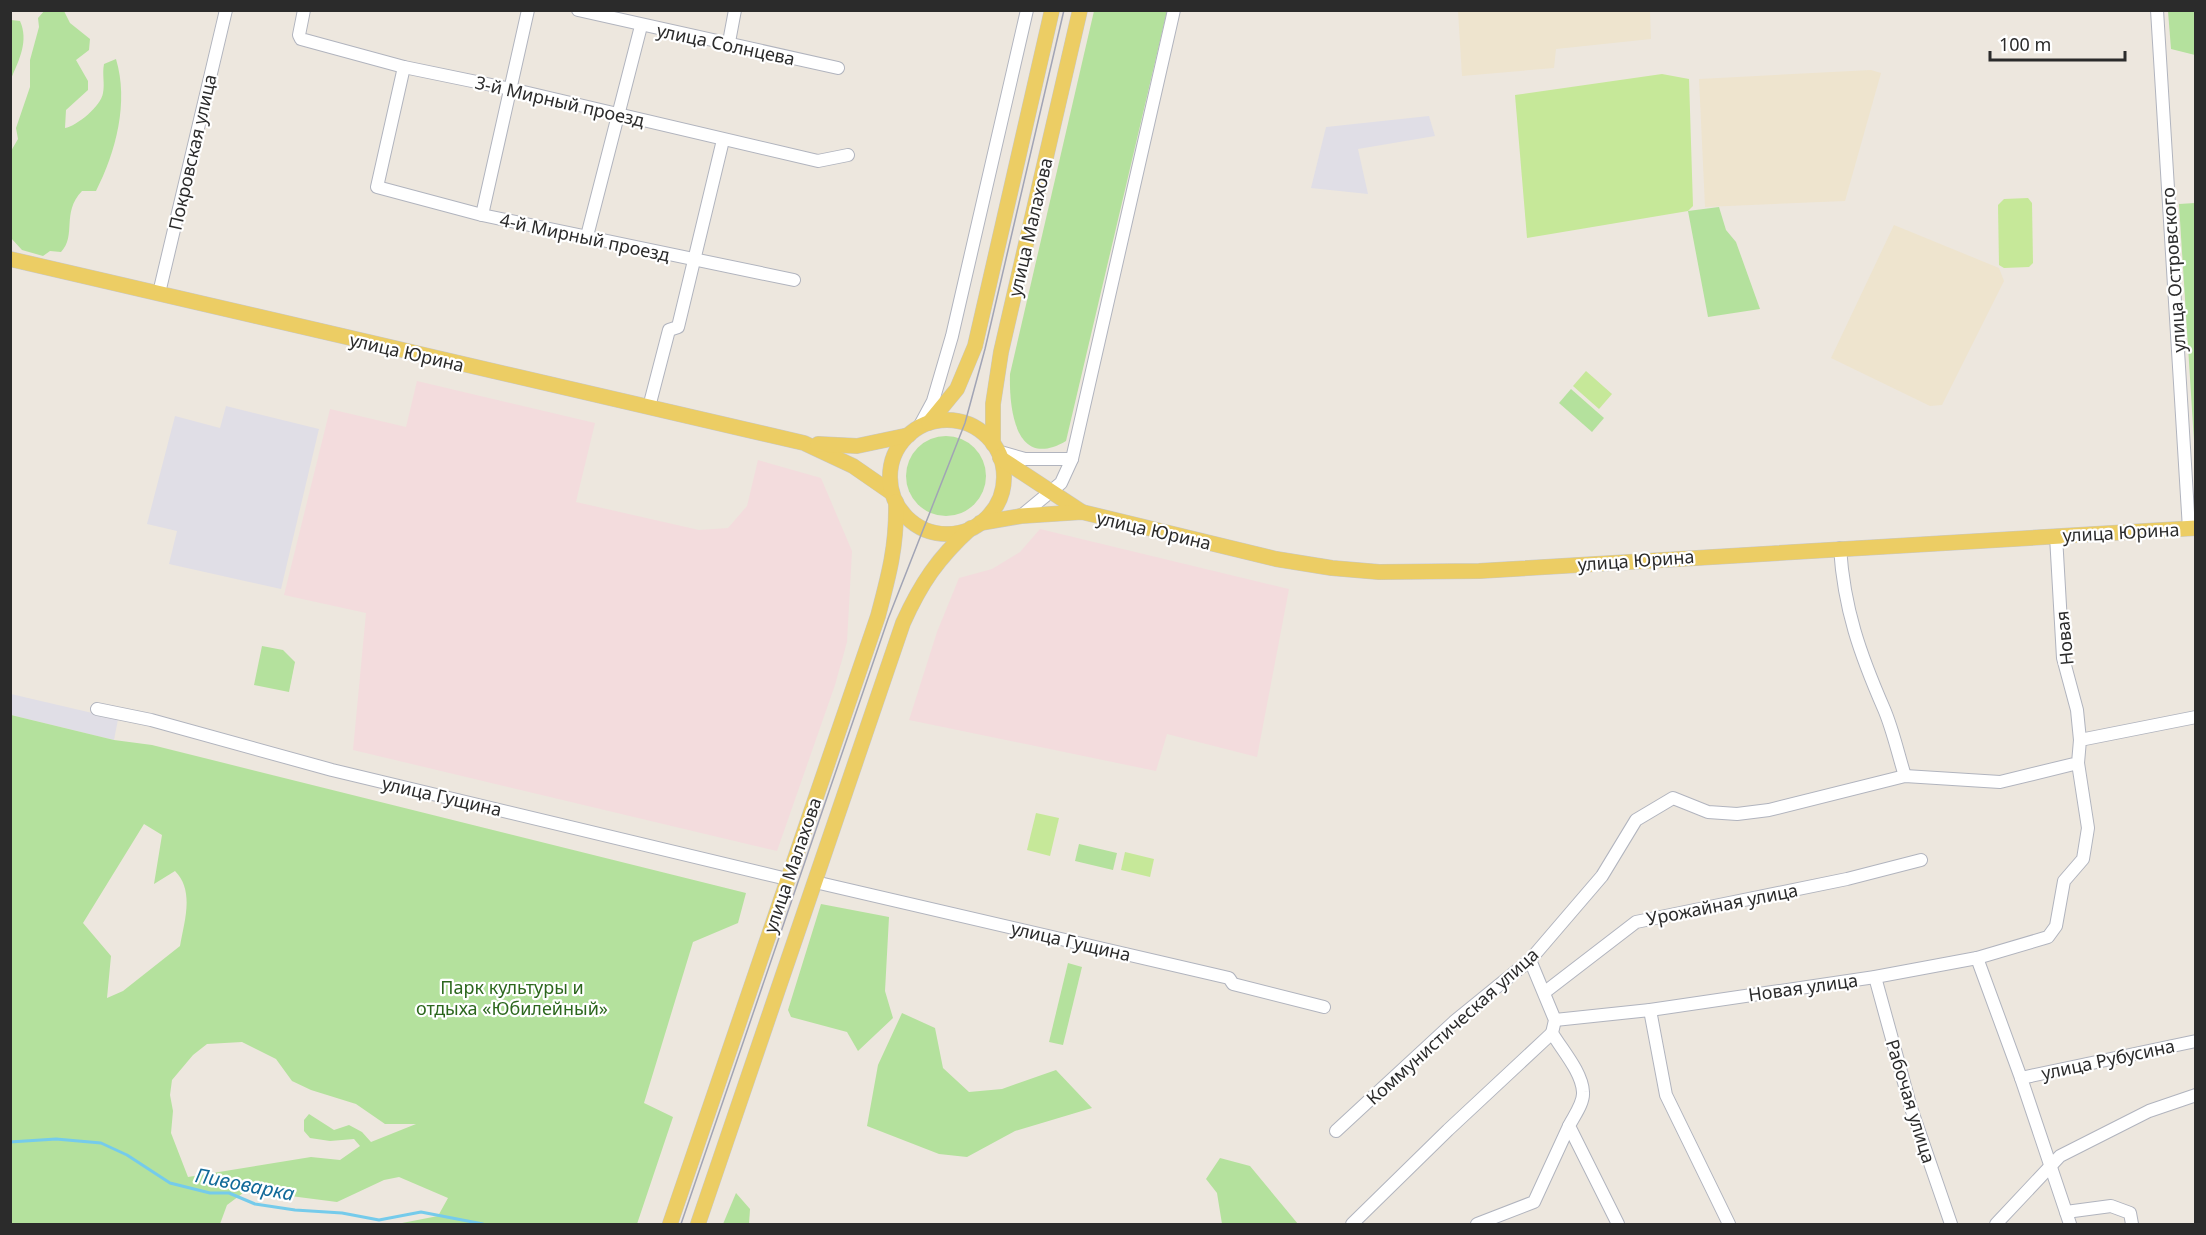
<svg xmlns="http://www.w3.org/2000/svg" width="2206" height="1235" viewBox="0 0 2206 1235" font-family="'Noto Sans',sans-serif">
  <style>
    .industrial { fill: #e0dee6 }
    .education { fill: #eee4ce }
    .medical { fill: #f3dcdd }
    .green { fill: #b4e19d; fill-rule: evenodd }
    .pitch { fill: #c6e899 }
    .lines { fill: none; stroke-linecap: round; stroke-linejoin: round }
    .stream { stroke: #75cbeb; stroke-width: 3 }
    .minor-casing { stroke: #b1b4be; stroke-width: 14 }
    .major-casing { stroke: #c8c8c8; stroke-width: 16 }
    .minor { stroke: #fff; stroke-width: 12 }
    .major { stroke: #eccd64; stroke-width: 15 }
    .tram { stroke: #a1a4b5; stroke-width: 1.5 }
    .labels { text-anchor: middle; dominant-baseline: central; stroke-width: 4.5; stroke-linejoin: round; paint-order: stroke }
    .street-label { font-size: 18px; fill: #2b2b2b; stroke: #fff }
    .park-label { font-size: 18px; fill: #2c671d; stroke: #fff }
    .water-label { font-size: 20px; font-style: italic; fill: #126a99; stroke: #fff }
  </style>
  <rect width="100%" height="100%" fill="#ede7de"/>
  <g class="industrial">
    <path d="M1429 116 1435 136 1358 149 1368 194 1311 188 1326 127Z"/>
    <path d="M226 406 319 429 281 589 169 564 177 531 147 524 175 416 220 428Z"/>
    <path d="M11 694 118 719 114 740 11 715Z"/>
  </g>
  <g class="education">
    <path d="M1458 11H1650L1651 39 1556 49 1554 68 1462 76Z"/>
    <path d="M1871 70 1881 73 1845 201 1705 207 1699 79Z"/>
    <path d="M1894 225 1999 268 2004 281 1942 405 1930 406 1831 358Z"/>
  </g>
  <g class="medical">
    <path d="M417 381 595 423 576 502 699 530 728 528 747 506 758 460 821 478 852 551 847 642 835 685 777 851 353 750 366 613 284 595 330 409 406 427Z"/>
    <path d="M1040 529 1289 589 1257 757 1167 734 1156 771 909 720 937 632 959 578 992 569 1020 552Z"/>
  </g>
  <g class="green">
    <path d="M45 10 64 11 70 23 90 39 89 50 76 60 88 81V90L66 110 65 128C77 126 101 106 103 93 105 84 102 74 104 64L116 59C129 102 116 152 96 191H82C61 213 77 235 61 252L50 251 43 256 22 250 11 238V151L18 139 16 128 30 87V60L39 27 38 18Z"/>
    <path d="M1094 11H1167L1066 441C1015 471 1009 408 1010 374Z"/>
    <path d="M2168 11H2195V55L2171 49Z"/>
    <path d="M11 20 20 21C29 41 19 60 11 79Z"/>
    <path d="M2195 203H2196L2195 457 2179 204Z"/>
    <path d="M1719 207 1726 230 1736 242 1760 309 1708 317 1688 211Z"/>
    <path d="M1571 389 1604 418 1592 432 1559 403Z"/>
    <circle cx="946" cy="476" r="40"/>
    <path d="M262 646 283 650 295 662 289 692 254 685Z"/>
    <path d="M11 715 114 740 152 745 746 893 738 923 693 942 644 1103 673 1117 637 1224H397L438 1216 448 1198 399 1177 384 1180 337 1202 275 1194 243 1193 227 1205 220 1224H11ZM144 824 162 835 154 884 175 871C195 891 184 922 180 946L123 991 107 998 111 956 83 923ZM242 1042 276 1059 292 1081 311 1090 356 1104 385 1124H416L371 1142 362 1132 349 1125 334 1130 309 1114 304 1120V1131L310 1138 330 1141 354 1139 360 1146 340 1160 311 1157 188 1177 171 1133 173 1111 170 1095 172 1080 193 1055 207 1044Z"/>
    <path d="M1079 844 1117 853 1113 870 1075 861Z"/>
    <path d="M821 904 889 917 885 991 893 1018 858 1051 847 1032 791 1017 788 1010Z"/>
    <path d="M1068 963 1082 967 1063 1045 1049 1042Z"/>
    <path d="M902 1013 935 1028 943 1068 969 1092 1002 1089 1056 1070 1092 1108 1015 1131 967 1157 939 1154 867 1126 878 1065Z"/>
    <path d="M1220 1158 1250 1166 1298 1224H1222L1217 1193 1206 1179Z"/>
    <path d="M736 1193 750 1209 749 1224H723Z"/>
  </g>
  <g class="pitch">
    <path d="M1662 74 1689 79 1693 206 1688 211 1527 238 1515 95Z"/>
    <path d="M2028 198 2032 203 2033 263 2029 267 2004 268 1999 265 1998 205 2004 199Z"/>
    <path d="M1586 371 1612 394 1599 409 1573 386Z"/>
    <path d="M1036 813 1059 818 1050 856 1027 850Z"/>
    <path d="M1125 852 1154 859 1150 877 1121 870Z"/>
  </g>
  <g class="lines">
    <path class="stream" d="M10 1142 56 1139 101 1143 127 1155 170 1183 210 1193H229L255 1204 295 1210 342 1213 379 1220 421 1212 483 1224"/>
    <defs>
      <g id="minor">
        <path d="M304 10 299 35 301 39 404 67 511 89 818 161 848 155"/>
        <path d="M578 10 838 68"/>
        <path d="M2157 10 2189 529"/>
        <path d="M729 42 735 10"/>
        <path d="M404 67 377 187 482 215 794 280"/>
        <path d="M482 215 528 10"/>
        <path d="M587 236 641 26"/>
        <path d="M159 293 226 10"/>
        <path d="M649 407 669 330 678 327 723 140"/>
        <path d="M919 427 933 401 952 336 1027 10"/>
        <path d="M997 451 1025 459H1072"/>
        <path d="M1021 516 1061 483 1072 459 1174 10"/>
        <path d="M2056 536 2063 658 2077 710 2080 740"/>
        <path d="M1840 548C1844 609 1860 654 1884 709 1893 730 1898 754 1905 776"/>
        <path d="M97 709 151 720 332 770 787 879"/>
        <path d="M815 882 1229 978 1233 984 1324 1007"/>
        <path d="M1977 958 2021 1078 2196 1041"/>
        <path d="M1530 960 1555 1020 1552 1033C1562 1050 1582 1072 1583 1092 1584 1103 1574 1116 1569 1126L1618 1224"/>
        <path d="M1875 977 1911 1108 1951 1224"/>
        <path d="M1545 992 1636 922 1847 879 1921 860"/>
        <path d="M1650 1010 1666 1095 1729 1224"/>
        <path d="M1555 1020 1650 1010 1875 977 1977 958 2048 937 2056 926 2064 881 2083 859 2088 828 2078 763"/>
        <path d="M2021 1078 2070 1224"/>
        <path d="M1336 1131 1455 1021 1530 960 1602 876 1636 820 1673 798 1708 812 1737 814 1769 810 1905 776 2000 782 2078 763 2080 740 2196 717"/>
        <path d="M2066 1212 2111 1206 2130 1213 2132 1224"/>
        <path d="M1352 1224 1448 1130 1552 1033"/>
        <path d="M1477 1224 1534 1202 1569 1126"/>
        <path d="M1996 1224 2060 1156 2149 1111 2196 1095"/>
      </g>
      <g id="major">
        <path d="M10 259 804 443 853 466 892 493"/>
        <circle cx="947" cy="477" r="57"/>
        <path d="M929 423 957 389 975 346 1052 10"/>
        <path d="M818 444 857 446 909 435"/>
        <path d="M993 444V404L1001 352 1080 10"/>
        <path d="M1000 458 1082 512"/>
        <path d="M980 523 1021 516 1082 512 1276 559 1332 568 1379 572 1479 571 2196 528"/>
        <path d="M670 1224 878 616C889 575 897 545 896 502"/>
        <path d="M698 1224 903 623C921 583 938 558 971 528"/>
      </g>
    </defs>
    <use href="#minor" class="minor-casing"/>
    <use href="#major" class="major-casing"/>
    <use href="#minor" class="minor"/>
    <use href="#major" class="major"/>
    <path class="tram" d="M681 1224 888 619 965 423 985 349 1064 10"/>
  </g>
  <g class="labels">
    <g class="street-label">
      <text transform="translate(726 44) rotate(12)">улица Солнцева</text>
      <text transform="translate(560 101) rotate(13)">3-й Мирный проезд</text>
      <text transform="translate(192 152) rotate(-77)">Покровская улица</text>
      <text transform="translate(1030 227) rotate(-77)">улица Малахова</text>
      <text transform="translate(585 237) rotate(12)">4-й Мирный проезд</text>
      <text transform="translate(2173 270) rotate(-94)">улица Островского</text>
      <text transform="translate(407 352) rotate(13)">улица Юрина</text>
      <text transform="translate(1154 530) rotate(13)">улица Юрина</text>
      <text transform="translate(2121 532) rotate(-3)">улица Юрина</text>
      <text transform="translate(1636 560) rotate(-4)">улица Юрина</text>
      <text transform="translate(2064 638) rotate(-96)">Новая</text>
      <text transform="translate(442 796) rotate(13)">улица Гущина</text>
      <text transform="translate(792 865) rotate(-71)">улица Малахова</text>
      <text transform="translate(1722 904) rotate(-11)">Урожайная улица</text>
      <text transform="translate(1071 941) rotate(13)">улица Гущина</text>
      <text transform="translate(1803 987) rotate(-8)">Новая улица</text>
      <text transform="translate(1452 1026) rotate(-42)">Коммунистическая улица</text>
      <text transform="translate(2108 1059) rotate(-12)">улица Рубусина</text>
      <text transform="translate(1911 1101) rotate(73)">Рабочая улица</text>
    </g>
    <g class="park-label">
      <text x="512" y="987">Парк культуры и<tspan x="512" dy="21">отдыха «Юбилейный»</tspan></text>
    </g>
    <g class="water-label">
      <text transform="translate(245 1184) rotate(11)">Пивоварка</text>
    </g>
  </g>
  <rect width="2206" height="1235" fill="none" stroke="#2b2b2b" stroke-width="24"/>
  <path d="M1990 51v9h135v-9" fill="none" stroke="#2b2b2b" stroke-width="3"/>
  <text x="1999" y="51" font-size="18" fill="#2b2b2b" stroke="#ffffff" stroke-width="4.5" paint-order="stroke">100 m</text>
</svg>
